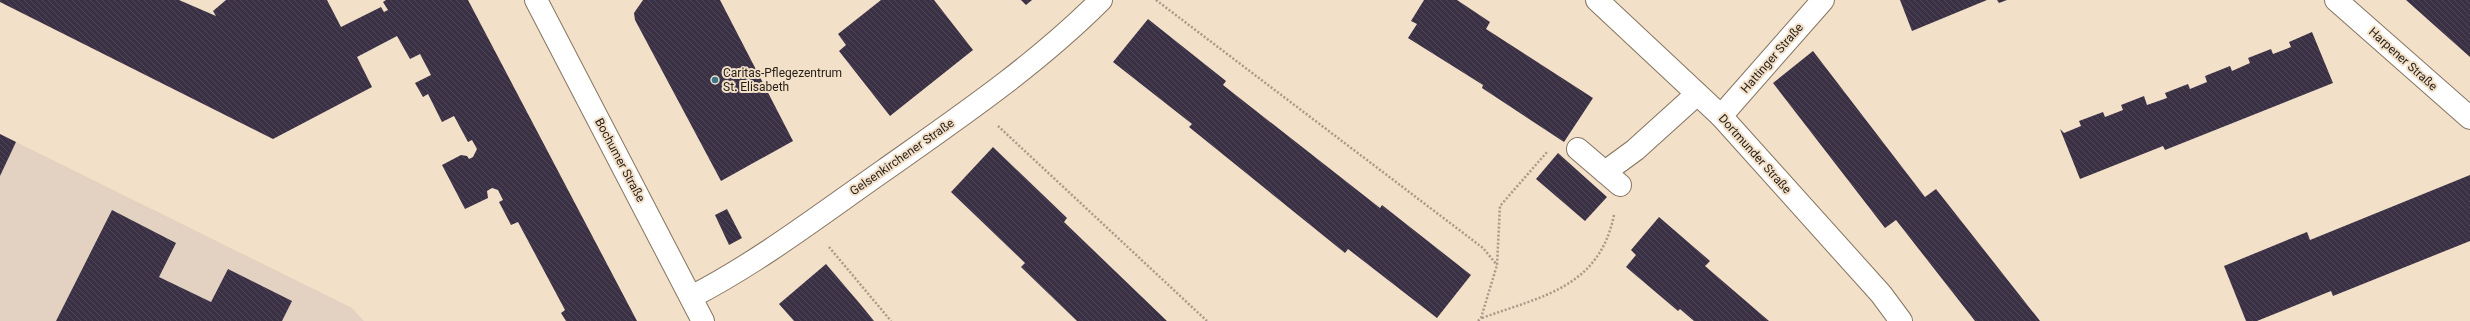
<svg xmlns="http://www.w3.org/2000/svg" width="2470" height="321" viewBox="0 0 2470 321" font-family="Roboto,sans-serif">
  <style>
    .commercial { fill: #e3d2c1 }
    .building { fill: url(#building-back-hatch) }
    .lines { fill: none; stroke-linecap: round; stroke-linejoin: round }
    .minor-casing { stroke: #857460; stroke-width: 24 }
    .path { stroke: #a89988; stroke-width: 2.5; stroke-dasharray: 2 2; stroke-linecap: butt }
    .minor { stroke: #fff; stroke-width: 22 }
    .poi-dot { fill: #38778c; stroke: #f3e0c9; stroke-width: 1.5 }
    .labels { text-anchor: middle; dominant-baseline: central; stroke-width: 4; stroke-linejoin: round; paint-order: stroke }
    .street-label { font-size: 12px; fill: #241d15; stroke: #f3e0c9 }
    .poi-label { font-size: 12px; fill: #241d15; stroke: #f3e0c9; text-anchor: start }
  </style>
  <defs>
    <pattern id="building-back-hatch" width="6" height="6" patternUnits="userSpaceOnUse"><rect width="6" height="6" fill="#3b3145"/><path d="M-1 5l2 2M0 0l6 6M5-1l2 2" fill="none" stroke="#4e4656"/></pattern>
  </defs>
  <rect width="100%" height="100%" fill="#f3e0c9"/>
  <path class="commercial" d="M0 134 352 308 364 321H0Z"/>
  <g class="building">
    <path d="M0 0H179L216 16 213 11 226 0H327L341 27 381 7 384 12 388 10 383 2 386 0H468L637 321H566L561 313 565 310 518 222 511 225 499 202 503 200 498 190 492 188 487 191 488 198 465 209 442 165 461 155 467 156 469 159 473 157 477 149 472 140 468 142 454 116 442 122 428 94 423 97 415 83 431 75 420 54 410 59 397 36 357 57 372 87 273 139 0 2Z"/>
    <path d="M643 0H720L793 141 721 181 635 20 634 13Z"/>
    <path d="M881 0H934L973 50 890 116 839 51 846 45 838 34Z"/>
    <path d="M1021 0H1032L1026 5Z"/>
    <path d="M1424 0H1457L1490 22 1486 29 1593 98 1564 142 1482 88 1483 85 1408 38 1417 24 1411 21Z"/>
    <path d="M1900 0H1987L1912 31Z"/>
    <path d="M1997 0H2007L1999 3Z"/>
    <path d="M2406 0H2470V57L2434 25Z"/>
    <path d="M1148 19 1226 81 1223 85 1380 208 1382 205 1471 275 1437 318 1348 249 1345 253 1189 127 1192 124 1113 62Z"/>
    <path d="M2312 32 2333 83 2165 150 2163 146 2080 179 2060 129 2064 133 2081 126 2079 121 2103 112 2105 117 2123 110 2121 105 2144 96 2147 105 2167 98 2165 93 2188 84 2190 89 2207 82 2205 76 2230 66 2232 71 2250 63 2248 58 2271 49 2273 54 2291 47 2289 42Z"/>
    <path d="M1813 51 1925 197 1936 189 2040 321H1975L1896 220 1885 228 1773 83Z"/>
    <path d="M0 134 16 142 0 176Z"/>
    <path d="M993 147 1067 218 1064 222 1167 321H1077L1021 267 1025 263 951 192Z"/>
    <path d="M1558 153 1607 197 1585 221 1536 179Z"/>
    <path d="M2470 175V241L2333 296 2331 291 2257 321H2246L2224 266 2307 232 2310 240Z"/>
    <path d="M727 209 742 238 729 245 715 215Z"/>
    <path d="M112 210 176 243 159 277 211 302 228 269 292 301 282 321H56Z"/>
    <path d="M1659 217 1710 261 1705 266 1769 321H1694L1680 309 1678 311 1626 267 1636 255 1631 250Z"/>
    <path d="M826 264 861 305 874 321H794L779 304Z"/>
  </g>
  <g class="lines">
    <defs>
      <g id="minor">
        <path d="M536 0 703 321"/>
        <path d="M1597 0 1721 116 1881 294 1901 321"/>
        <path d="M2336 0 2470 118"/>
        <path d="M1721 116 1823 0"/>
        <path d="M1578 149 1620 185"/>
        <path d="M1605 172 1635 150 1697 94"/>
        <path d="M691 297C759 262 820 215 883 171 958 118 1035 66 1101 0"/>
      </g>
    </defs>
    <use href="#minor" class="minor-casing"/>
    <g class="path">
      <path d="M1156 0 1483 248 1497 265"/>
      <path d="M998 126 1207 321"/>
      <path d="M829 247 891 321"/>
      <path d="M1482 318C1542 296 1599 288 1614 215"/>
      <path d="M1478 321 1481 318 1497 265 1500 206 1547 152"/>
    </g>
    <use href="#minor" class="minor"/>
  </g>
  <circle class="poi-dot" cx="715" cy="80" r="4"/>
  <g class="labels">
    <g class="street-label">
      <text transform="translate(1772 58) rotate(-49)">Hattinger Straße</text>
      <text transform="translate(2403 59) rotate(42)">Harpener Straße</text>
      <text transform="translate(1755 154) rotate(48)">Dortmunder Straße</text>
      <text transform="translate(902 157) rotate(-35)">Gelsenkirchener Straße</text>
      <text transform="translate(620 160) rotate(62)">Bochumer Straße</text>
    </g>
    <g class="poi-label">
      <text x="723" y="73">Caritas-Pflegezentrum<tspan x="723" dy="14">St. Elisabeth</tspan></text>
    </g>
  </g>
</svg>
